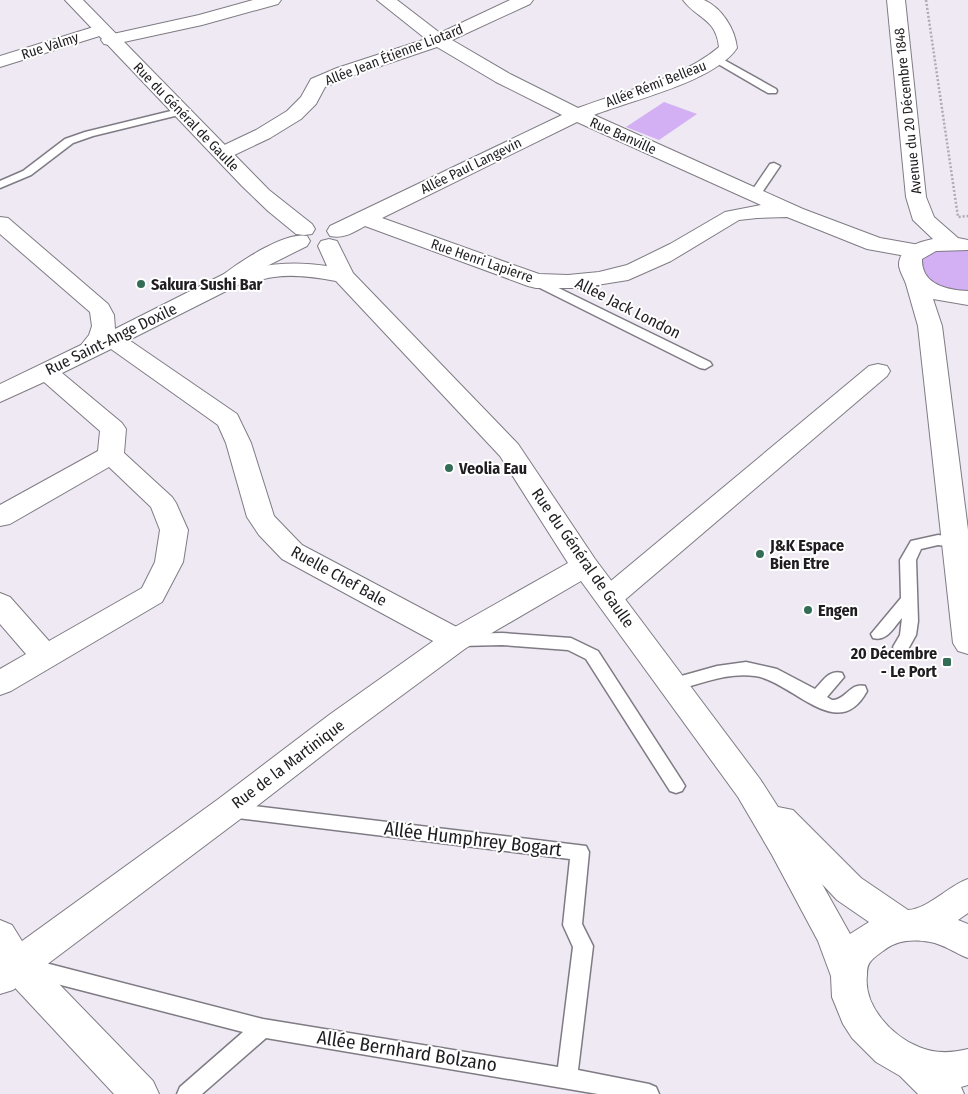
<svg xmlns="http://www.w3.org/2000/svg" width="968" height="1094" viewBox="0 0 968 1094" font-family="'Fira Sans Condensed',sans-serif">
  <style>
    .green { fill: #d3aff4 }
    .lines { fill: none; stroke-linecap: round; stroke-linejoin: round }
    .lane-casing { stroke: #7f7b84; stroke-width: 3 }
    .street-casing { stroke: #7f7b84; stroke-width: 2 }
    .secondary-casing { stroke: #7f7b84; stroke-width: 2 }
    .path { stroke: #afabb2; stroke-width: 2.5; stroke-dasharray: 2 2; stroke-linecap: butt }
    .lane { fill: #fff; fill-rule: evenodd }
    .street { fill: #fff; fill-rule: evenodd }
    .secondary { fill: #fff; fill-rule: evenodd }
    .poi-dot { fill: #346d55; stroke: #fff; stroke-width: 2 }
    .labels { text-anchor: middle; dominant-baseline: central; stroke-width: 4; stroke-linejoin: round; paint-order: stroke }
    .far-street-label { font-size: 14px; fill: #1f1d20; stroke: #fff }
    .poi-label { font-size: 16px; font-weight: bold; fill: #1f1d20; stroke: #fff; text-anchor: start }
    .street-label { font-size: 16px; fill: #1f1d20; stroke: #fff }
    .near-street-label { font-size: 19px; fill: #1f1d20; stroke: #fff }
  </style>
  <rect width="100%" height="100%" fill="#eee9f2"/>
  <g class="green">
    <path d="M664 102 697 114 659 140 626 127Z"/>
    <path d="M968 246V298L935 292 911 257 917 251Z"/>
  </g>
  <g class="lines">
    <defs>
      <g id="lane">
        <path d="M717 56 776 89 777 91 776 93H768L713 61 712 59Z"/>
        <path d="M183 108 187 109 188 111 187 113 93 136 73 143 31 175 0 188V181L23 171 65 139 85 132Z"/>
        <path d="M774 163 780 166 759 197 755 198 751 197 749 195 770 164Z"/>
        <path d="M536 277 710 362 712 365 705 369 700 368 532 284 530 281Z"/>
        <path d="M938 535 962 538 964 542 962 546 957 547 938 545 921 549 916 560 918 621 916 635 907 651 901 653 895 651 893 647 900 635 902 618C894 627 887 642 873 638L871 634 901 598 900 560 911 541Z"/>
        <path d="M502 633 571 638 598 651 682 781 685 786 682 791 676 793 670 791 586 659 568 650 502 645 460 646 454 644 452 640 454 636 460 634Z"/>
        <path d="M746 662 777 669 815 689C823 681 829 669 842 673L844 677 827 697 832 700C846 700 850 682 865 686L867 691C838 745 792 681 755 676 727 672 700 684 673 691L667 690 665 685 667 680 717 666Z"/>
        <path d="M229 803 586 846 589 852 582 924 593 946 578 1070 649 1084 656 1087 659 1094H598L266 1038 202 1094H177L180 1087 243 1032 30 977 23 974 20 968 23 962 30 959 263 1019 558 1067 573 947 563 925 570 859 229 817 223 815 220 810 223 805Z"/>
      </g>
      <g id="street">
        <path d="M253 0H281L278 4 202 25 110 45 104 44 101 40 104 36 199 15Z"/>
        <path d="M377 0H397L440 33 510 0H533L530 4 452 40 510 74 578 108C625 90 680 80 719 47 716 18 697 19 683 0 689 0 698 0 704 0 722 8 735 29 737 48 714 82 632 100 594 115L803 209 880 238 925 246 928 251 925 256 917 258 867 249 787 217 757 218 739 220 671 261 628 280 578 288H536L528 286 365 226C354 232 344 239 330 236L327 231 330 226 562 115 496 82 437 47 351 76 325 87 316 104 301 119 270 138 230 157 223 159 216 157 213 153 216 149 256 130 287 111 301 97 311 79 337 68 426 39ZM577 122 761 205 725 212 670 244 627 265 599 272 568 275 539 274 382 218Z"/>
        <path d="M100 25 106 26 109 30 106 34 0 67V56Z"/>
        <path d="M0 217 8 218 108 304 114 315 115 329 224 274C241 261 286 231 307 236L310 241 307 246 255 272 240 284 129 340 237 414 251 443 274 516 302 545 466 632 471 640 466 648 456 651 446 648 282 559 259 535 247 517 226 443 218 425 111 349 62 373 122 423 126 429 124 453 172 497 176 503 188 530 183 562 162 602 11 691 0 695V669L26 654 0 624V593L10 597 49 641 142 588 155 562 160 530 151 507 109 467 10 524 0 526V505L98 451 100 431 44 382 0 402V384L81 345 89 335 92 326 90 312 0 234Z"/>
        <path d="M878 364 887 366 890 371 887 376 620 604 610 607 600 604 596 597 600 590 869 366Z"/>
        <path d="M0 920 12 925 30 954 153 1081 159 1094H114L4 976 0 969Z"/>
      </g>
      <g id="secondary">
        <path d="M65 0H83L269 190 312 224 315 229 312 234 304 235 296 234 268 211 242 186Z"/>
        <path d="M887 0H905L926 197 934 217 958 238 968 240V250L936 251 922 259C921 284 947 290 968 291V305L933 299 942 326 968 530V654L958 651 953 643 918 326C914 312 910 298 906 284 904 278 900 272 899 266 898 248 918 242 933 239L913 220 906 197Z"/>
        <path d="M329 239 337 241 353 273 518 444 595 559 760 779 778 807 793 810 861 878 908 910C928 909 948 886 968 879V913L958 920 968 924V958C955 953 943 944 930 942 912 939 897 940 883 951 879 954 874 957 871 961 867 965 867 970 867 975 863 1006 892 1036 919 1047 935 1054 952 1053 968 1049V1085L961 1087 964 1094H918L900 1076 876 1062 852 1038 843 1024 832 997 831 976 818 941 772 855 738 797 581 581 466 648 351 733 239 820 13 990 0 994V957L217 800 329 715 446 632 568 563 500 456 336 281C315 277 294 274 274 277 258 279 240 288 224 284L221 279 224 274C260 265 291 260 327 266L318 246 321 241ZM822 884 837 900 869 922 850 934Z"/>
      </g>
    </defs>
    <use href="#lane" class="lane-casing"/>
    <use href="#street" class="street-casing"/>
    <use href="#secondary" class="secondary-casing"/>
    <path class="path" d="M926 0 958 217 968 216"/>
    <use href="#lane" class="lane"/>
    <use href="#street" class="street"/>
    <use href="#secondary" class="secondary"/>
  </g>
  <g class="poi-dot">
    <circle cx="141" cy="284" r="5"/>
    <circle cx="449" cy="468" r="5"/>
    <circle cx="760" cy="554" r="5"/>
    <circle cx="808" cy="610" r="5"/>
    <rect x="942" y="657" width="10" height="10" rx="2.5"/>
  </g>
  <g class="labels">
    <g class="far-street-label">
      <text transform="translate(50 46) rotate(-18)">Rue Valmy</text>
      <text transform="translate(394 55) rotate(-21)">Allée Jean Étienne Liotard</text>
      <text transform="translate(656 84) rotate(-21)">Allée Rémi Belleau</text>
      <text transform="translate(908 111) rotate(-96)">Avenue du 20 Décembre 1848</text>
      <text transform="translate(186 117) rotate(46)">Rue du Général de Gaulle</text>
      <text transform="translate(623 136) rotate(24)">Rue Banville</text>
      <text transform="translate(471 166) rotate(-26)">Allée Paul Langevin</text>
      <text transform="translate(482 261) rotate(19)">Rue Henri Lapierre</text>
    </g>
    <g class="poi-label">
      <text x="151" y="284">Sakura Sushi Bar</text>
      <text x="459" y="468">Veolia Eau</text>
      <text x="770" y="545">J&amp;K Espace<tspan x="770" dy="18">Bien Etre</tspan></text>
      <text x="818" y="610">Engen</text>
      <text x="937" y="653" text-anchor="end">20 Décembre<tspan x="937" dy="18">- Le Port</tspan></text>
    </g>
    <g class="street-label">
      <text transform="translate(628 308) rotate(27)">Allée Jack London</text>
      <text transform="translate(111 339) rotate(-26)">Rue Saint-Ange Doxile</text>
      <text transform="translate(583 558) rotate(55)">Rue du Général de Gaulle</text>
      <text transform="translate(339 576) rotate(29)">Ruelle Chef Bale</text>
      <text transform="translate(288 764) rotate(-37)">Rue de la Martinique</text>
    </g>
    <g class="near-street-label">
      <text transform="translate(473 839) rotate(7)">Allée Humphrey Bogart</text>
      <text transform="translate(407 1051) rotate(9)">Allée Bernhard Bolzano</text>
    </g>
  </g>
</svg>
